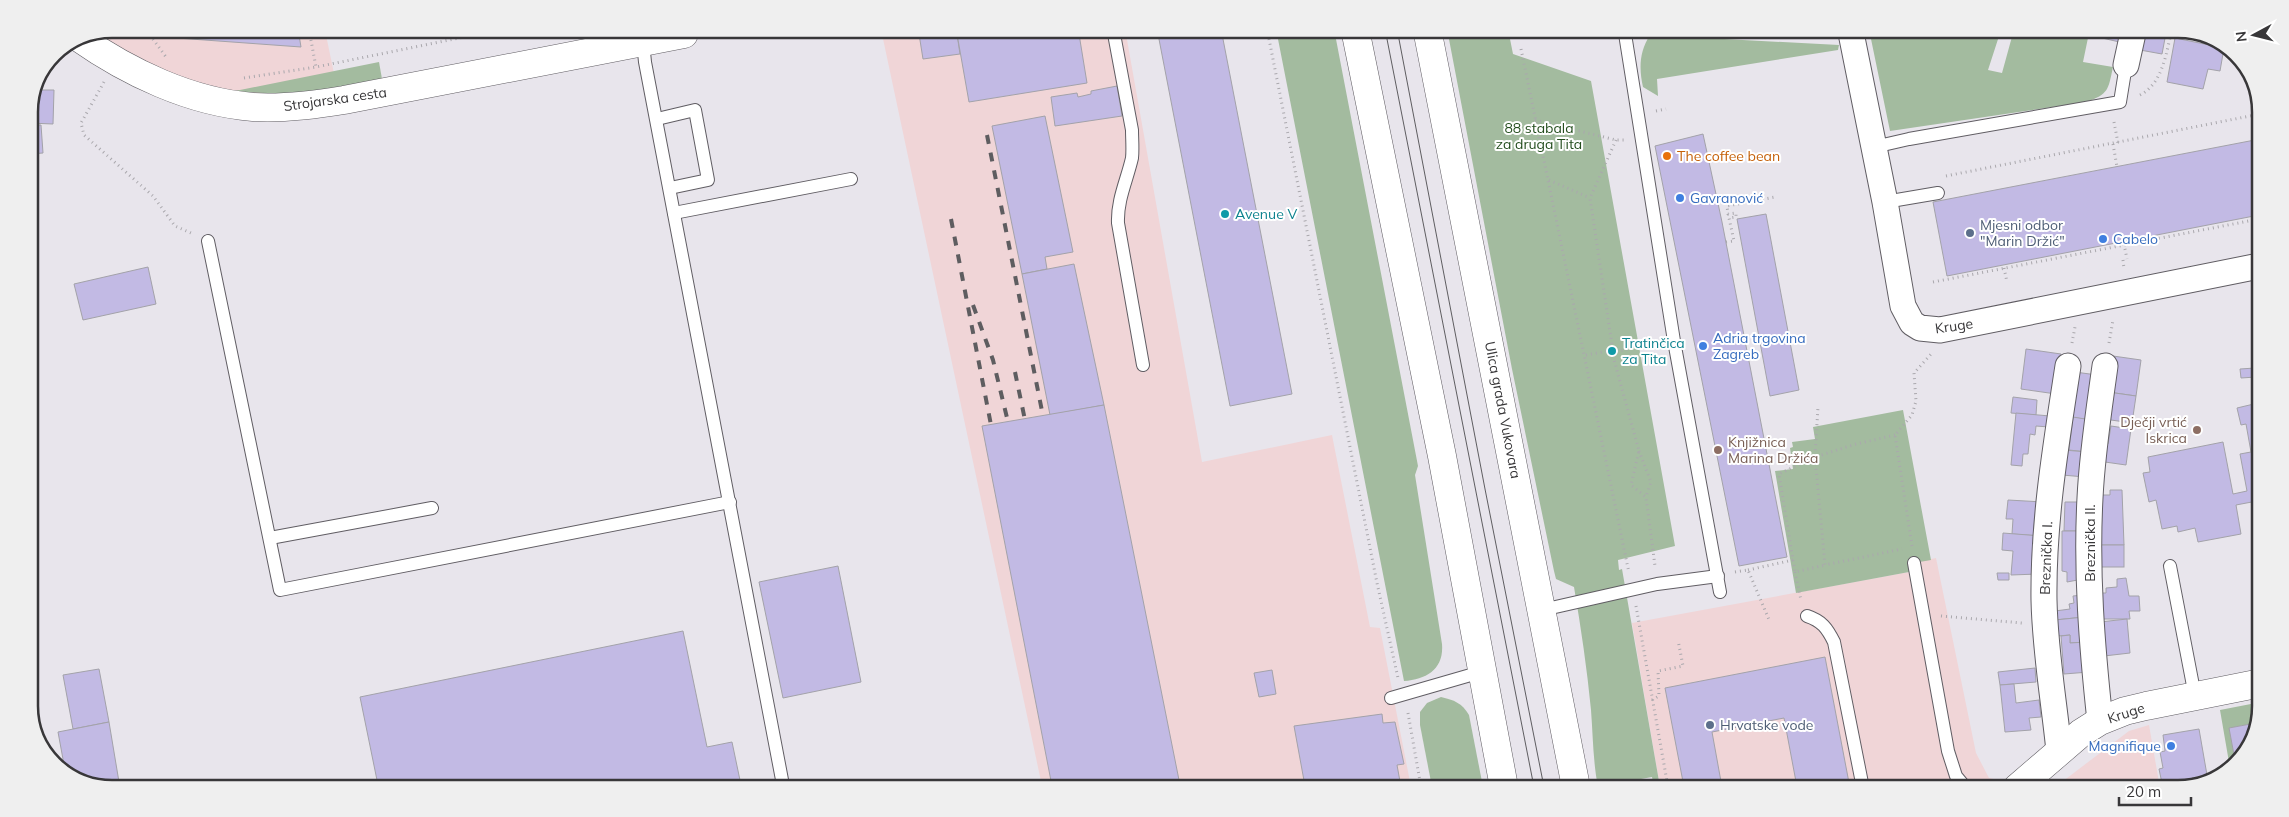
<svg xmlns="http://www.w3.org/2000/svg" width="2289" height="817" viewBox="0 0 2289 817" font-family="Mulish,sans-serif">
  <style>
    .commercial { fill: #f0d5d7 }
    .green { fill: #a3bb9f }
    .building { fill: #c2bae4; stroke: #a3a2a9 }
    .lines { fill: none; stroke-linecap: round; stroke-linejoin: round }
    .service-casing { stroke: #605d63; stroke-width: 14 }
    .minor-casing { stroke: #605d63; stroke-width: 27 }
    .tertiary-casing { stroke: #605d63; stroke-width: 29 }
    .secondary-casing { stroke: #605d63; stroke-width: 29 }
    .path { stroke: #aaa8ad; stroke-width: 3; stroke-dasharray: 1 4; stroke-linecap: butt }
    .service { stroke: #fff; stroke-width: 12 }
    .minor { stroke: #fff; stroke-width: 25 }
    .tertiary { stroke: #fff; stroke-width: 28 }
    .secondary { stroke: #fff; stroke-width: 28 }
    .tram { stroke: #5e5d60; stroke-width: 1 }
    .rail { stroke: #5e5d60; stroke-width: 4; stroke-dasharray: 9 9; stroke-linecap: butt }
    .food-dot { fill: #e8710a; stroke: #fff; stroke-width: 2 }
    .shop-dot { fill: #3f7fe0; stroke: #fff; stroke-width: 2 }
    .culture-dot { fill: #0f9aa8; stroke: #fff; stroke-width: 2 }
    .service-dot { fill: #5c6f8a; stroke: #fff; stroke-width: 2 }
    .education-dot { fill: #8d6e63; stroke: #fff; stroke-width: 2 }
    .labels { text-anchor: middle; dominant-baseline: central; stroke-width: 4; stroke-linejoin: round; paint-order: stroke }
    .street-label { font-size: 14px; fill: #383739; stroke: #fff }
    .park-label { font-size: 14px; fill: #234d1d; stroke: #fff }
    .food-label { font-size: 14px; fill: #c56008; stroke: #fff; text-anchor: start }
    .shop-label { font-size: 14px; fill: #366cbe; stroke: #fff; text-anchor: start }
    .culture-label { font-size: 14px; fill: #0d838f; stroke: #fff; text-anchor: start }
    .service-label { font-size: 14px; fill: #4e5e75; stroke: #fff; text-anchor: start }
    .education-label { font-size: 14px; fill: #785e54; stroke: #fff; text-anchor: end }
    .rim { fill: none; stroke: #383739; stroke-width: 2.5 }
  </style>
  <rect width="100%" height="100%" fill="#e8e5ec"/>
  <g class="commercial">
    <path d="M882 34H1126L1202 462 1332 435 1370 627 1380 628 1411 787 1042 786Z"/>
    <path d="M90 35H326L337 88 264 94 215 89 182 79Z"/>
    <path d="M1936 558 1976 753 1989 778 2003 781 1995 788 1660 787 1632 623 1909 572 1908 564Z"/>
    <path d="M2149 725 2160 788H2054L2129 731Z"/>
  </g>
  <g class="green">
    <path d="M1873 33H2000L1988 70 2002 73 2013 33H2089L2083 62 2113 67C2108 90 2109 94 2086 102L1890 131 1871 39Z"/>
    <path d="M1277 34H1335L1418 466 1415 475 1442 644C1444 669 1427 679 1404 681Z"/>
    <path d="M1448 34H1509L1513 54 1591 81 1675 546 1618 560 1619 570 1622 569 1660 787H1654L1652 777 1641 779 1642 787H1598C1593 762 1593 736 1591 710 1587 669 1581 628 1574 587L1556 579 1554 571 1512 369Z"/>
    <path d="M1650 35 1839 45 1838 50 1657 79 1658 96 1643 87C1639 69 1639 52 1650 35Z"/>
    <path d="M379 62 382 79C329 90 290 97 235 91Z"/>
    <path d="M1903 410 1931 560 1908 564 1909 572 1796 593 1775 471 1793 469 1790 448 1793 447 1792 442 1815 439 1813 427Z"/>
    <path d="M1441 697C1454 700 1462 703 1469 715L1483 787H1432L1420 725V712L1427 703Z"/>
    <path d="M2256 703V723L2230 728 2235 760 2230 768 2220 710Z"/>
  </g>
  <g class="building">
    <path d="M2103 33H2127L2124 43 2102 38Z"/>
    <path d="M2144 33H2166L2162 54 2140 50Z"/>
    <path d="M919 34H957L960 54 923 59Z"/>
    <path d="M957 34H1079L1087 83 969 102Z"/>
    <path d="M1158 34H1222L1292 394 1230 406Z"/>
    <path d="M163 35H299L301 47 163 37Z"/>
    <path d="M2175 38 2224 48 2220 71 2208 69 2203 89 2167 82Z"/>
    <path d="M1117 86 1122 116 1055 126 1051 97 1077 93 1078 97 1091 94V91Z"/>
    <path d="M36 90H54L53 124 29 123V107Z"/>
    <path d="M1045 116 1073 252 1045 257 1047 269 1022 274 992 126Z"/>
    <path d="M29 125H41L43 153 29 154Z"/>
    <path d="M1703 134 1722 222 1787 557 1739 566 1655 146Z"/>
    <path d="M2260 139 2259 215 1947 276 1933 202Z"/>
    <path d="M1766 214 1799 390 1770 396 1737 219Z"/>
    <path d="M1074 264 1104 405 1050 415 1022 274Z"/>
    <path d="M148 267 156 304 83 320 74 284Z"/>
    <path d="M2026 349 2061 354 2056 394 2021 389Z"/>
    <path d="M2113 356 2141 360 2136 396 2108 392Z"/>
    <path d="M2255 368 2256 377 2241 378 2240 369Z"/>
    <path d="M2075 372 2097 375 2091 420 2069 417Z"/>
    <path d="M2108 392 2136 396 2132 423 2104 419Z"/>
    <path d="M2013 397 2037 400 2036 415 2011 413Z"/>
    <path d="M2258 403 2257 501 2236 505 2241 534 2198 542 2195 528 2178 532 2177 526 2162 529 2156 500 2149 502 2143 473 2150 472 2148 457 2223 442 2233 494 2247 491 2240 454 2251 452 2246 424 2241 425 2237 408Z"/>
    <path d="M1104 405 1179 780 1180 786H1052L982 426Z"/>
    <path d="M2016 413 2050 416 2049 427 2036 426 2035 435 2030 434 2028 454H2023L2022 466 2011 465Z"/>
    <path d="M2073 417 2091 420 2087 452 2069 450Z"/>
    <path d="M2111 426 2131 429 2126 465 2098 461 2101 443 2108 444Z"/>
    <path d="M2064 450 2087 452 2085 477 2062 475Z"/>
    <path d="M2110 490H2122L2124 545H2098L2096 495H2110Z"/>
    <path d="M2008 500 2043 502 2041 536 2012 534 2013 519H2006Z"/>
    <path d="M2065 502H2083V531H2064Z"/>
    <path d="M2062 531H2083V579L2067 582V572L2062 571Z"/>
    <path d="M2003 533 2041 536 2038 574 2011 575 2013 551 2002 550Z"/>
    <rect x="2100" y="545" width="24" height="22"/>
    <path d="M838 566 861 682 783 698 759 582Z"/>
    <path d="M1997 573H2009V580H1998Z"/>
    <path d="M2126 578 2129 596H2139L2140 611H2129L2130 619H2096V593H2106V588L2117 587V579Z"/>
    <path d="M2083 595 2084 617 2055 620V611L2070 609 2069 604 2074 603 2073 596Z"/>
    <path d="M2084 617 2086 642 2070 643V635L2057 636 2055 620Z"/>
    <path d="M2127 619 2130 653 2104 656 2100 622Z"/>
    <path d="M683 631 707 747 732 742 741 785H378L360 697Z"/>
    <path d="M2070 635V643L2086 642 2089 672 2064 674 2061 636Z"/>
    <path d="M1825 657 1850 788 1797 787 1784 718 1712 732 1722 787H1684L1665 688Z"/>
    <path d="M2035 668 2036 682 2000 685 1998 672Z"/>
    <path d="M99 669 109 722 73 729 63 675Z"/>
    <path d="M1272 670 1276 694 1259 697 1254 673Z"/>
    <path d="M2014 684 2016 703 2039 700 2041 717 2029 718 2031 730 2005 732 2000 685Z"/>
    <path d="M1382 714 1383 723 1395 722 1404 764 1397 765 1401 787 1305 786 1294 726Z"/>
    <path d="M109 722 119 782 85 784 65 770 58 732Z"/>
    <path d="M2256 723V732L2235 760 2229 728Z"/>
    <path d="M2199 729 2207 775 2192 778 2193 783 2178 788H2163L2159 769 2163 768 2160 752 2165 751 2163 735Z"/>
  </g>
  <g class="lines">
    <defs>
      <g id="service">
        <path d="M1114 34 1132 130C1132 139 1133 149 1132 158 1127 180 1117 200 1118 223L1143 365"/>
        <path d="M1625 34 1674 341 1720 592"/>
        <path d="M643 42 645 62 783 785"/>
        <path d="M657 119 695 110 708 180 670 188"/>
        <path d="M1874 147 1909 139 2120 102 2126 65"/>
        <path d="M1885 202 1938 193"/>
        <path d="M674 213 851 179"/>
        <path d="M208 241 280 590 730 502"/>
        <path d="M270 538 432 508"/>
        <path d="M1914 563 1948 751 1956 776 1966 788"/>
        <path d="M2170 566 2195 696"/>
        <path d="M1542 610 1657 584 1718 576"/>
        <path d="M1807 616C1822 621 1827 628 1834 642L1863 788"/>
        <path d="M1391 698 1481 672"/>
      </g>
      <g id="minor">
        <path d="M1851 33 1885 202 1903 306 1912 323 1920 328 1940 330 2259 266"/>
        <path d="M2126 65 2133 33"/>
        <path d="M2100 721C2092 647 2086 572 2090 498 2092 454 2099 410 2105 366"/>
        <path d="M2059 751C2054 701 2045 651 2044 600 2043 521 2056 444 2068 366"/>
      </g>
      <g id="tertiary">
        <path d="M78 37C128 72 190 102 253 107 283 109 314 105 344 100L684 34"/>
        <path d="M2017 788 2081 733 2100 721 2125 711 2146 706 2256 684"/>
      </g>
      <g id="secondary">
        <path d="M1356 34 1442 456 1504 787"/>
        <path d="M1428 34 1576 787"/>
      </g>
    </defs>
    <use href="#service" class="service-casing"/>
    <use href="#minor" class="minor-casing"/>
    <use href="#tertiary" class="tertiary-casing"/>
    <use href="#secondary" class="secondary-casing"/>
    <g class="path">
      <path d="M1268 34 1377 583 1398 678"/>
      <path d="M150 35 166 57"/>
      <path d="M310 35 316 67"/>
      <path d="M1521 49 1629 573"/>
      <path d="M244 78 316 67 474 35"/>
      <path d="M104 82 81 123 84 135 153 196 175 226 191 233"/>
      <path d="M2140 95C2162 84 2166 55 2171 33"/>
      <path d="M1656 111 1666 109"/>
      <path d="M1535 120 1616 140H1625"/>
      <path d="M2114 122 2118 143"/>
      <path d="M1616 140 1590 198 1612 345 1618 351"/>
      <path d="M2113 144 2117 167"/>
      <path d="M1946 176 2260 114"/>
      <path d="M1549 180 1590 198"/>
      <path d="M1726 242 1734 241 1729 218 1736 217V213L1728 214 1727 206 1775 197"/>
      <path d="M2124 244 2127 259"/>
      <path d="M2123 260 2124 269"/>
      <path d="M2004 268 2007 282"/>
      <path d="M1933 282 2259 219"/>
      <path d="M2072 343 2075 327"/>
      <path d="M2109 343 2113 320"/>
      <path d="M1586 355 1608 351 1613 356 1618 351 1655 344"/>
      <path d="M1613 356 1639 451 1631 485 1646 497 1655 566"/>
      <path d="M1895 435 1856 444 1815 457 1825 565 1902 549"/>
      <path d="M1639 451 1651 482 1646 497"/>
      <path d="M1768 460 1787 458 1789 469"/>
      <path d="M1912 546 1895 435 1912 415 1916 401 1914 373 1932 353"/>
      <path d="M1793 560 1795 572 1825 565"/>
      <path d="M1748 570 1793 560 1779 474 1815 457 1818 407"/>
      <path d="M1735 572 1748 570 1770 622"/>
      <path d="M1795 572 1801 600"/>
      <path d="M1636 606 1668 787"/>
      <path d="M1941 616 2022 623"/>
      <path d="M1652 700 1659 696 1658 671 1683 666 1678 640"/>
      <path d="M1408 713 1421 787"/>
    </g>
    <use href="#service" class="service"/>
    <use href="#minor" class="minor"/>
    <use href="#tertiary" class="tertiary"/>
    <use href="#secondary" class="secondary"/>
    <g class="tram">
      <path d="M1386 34 1534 787"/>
      <path d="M1398 34 1485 489 1544 787"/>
    </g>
    <g class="rail">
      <path d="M987 135 1043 416"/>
      <path d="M951 219 991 425"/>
      <path d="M973 305 993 360 1008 422"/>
      <path d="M1015 372 1025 420"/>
      <path d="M47 747 48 757"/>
    </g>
  </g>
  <circle class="food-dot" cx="1667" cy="156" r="5"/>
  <g class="shop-dot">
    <circle cx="1680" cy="198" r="5"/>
    <circle cx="2103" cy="239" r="5"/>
    <circle cx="1703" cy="346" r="5"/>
    <circle cx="2171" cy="746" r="5"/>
  </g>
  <g class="culture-dot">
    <circle cx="1225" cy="214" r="5"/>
    <circle cx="1612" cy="351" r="5"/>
  </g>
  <g class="service-dot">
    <circle cx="1970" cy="233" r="5"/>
    <circle cx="1710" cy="725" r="5"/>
  </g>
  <g class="education-dot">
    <circle cx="2197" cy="430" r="5"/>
    <circle cx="1718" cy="450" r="5"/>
  </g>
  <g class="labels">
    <g class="street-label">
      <text transform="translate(335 99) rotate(-8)">Strojarska cesta</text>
      <text transform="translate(1954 326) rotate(-8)">Kruge</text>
      <text transform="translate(1503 410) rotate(79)">Ulica grada Vukovara</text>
      <text transform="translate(2090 543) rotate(-90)">Breznička II.</text>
      <text transform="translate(2046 558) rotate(-88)">Breznička I.</text>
      <text transform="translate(2126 713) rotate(-18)">Kruge</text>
    </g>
    <g class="park-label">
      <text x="1539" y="128">88 stabala<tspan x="1539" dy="16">za druga Tita</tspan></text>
    </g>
    <g class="food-label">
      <text x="1677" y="156">The coffee bean</text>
    </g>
    <g class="shop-label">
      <text x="1690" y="198">Gavranović</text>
      <text x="2113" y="239">Cabelo</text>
      <text x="1713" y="338">Adria trgovina<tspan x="1713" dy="16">Zagreb</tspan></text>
      <text x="2161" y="746" text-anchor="end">Magnifique</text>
    </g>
    <g class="culture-label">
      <text x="1235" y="214">Avenue V</text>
      <text x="1622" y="343">Tratinčica<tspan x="1622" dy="16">za Tita</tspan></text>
    </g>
    <g class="service-label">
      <text x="1980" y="225">Mjesni odbor<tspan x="1980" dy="16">"Marin Držić"</tspan></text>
      <text x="1720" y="725">Hrvatske vode</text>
    </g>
    <g class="education-label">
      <text x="2187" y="422">Dječji vrtić<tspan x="2187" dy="16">Iskrica</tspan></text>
      <text x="1728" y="442" text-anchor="start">Knjižnica<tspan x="1728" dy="16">Marina Držića</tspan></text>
    </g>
  </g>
  <path d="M0 0H2289V817H0ZM112 38H2178A74 74 0 0 1 2252 112V706A74 74 0 0 1 2178 780H112A74 74 0 0 1 38 706V112A74 74 0 0 1 112 38Z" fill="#efefef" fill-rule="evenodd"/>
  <path class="rim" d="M112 38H2178A74 74 0 0 1 2252 112V706A74 74 0 0 1 2178 780H112A74 74 0 0 1 38 706V112A74 74 0 0 1 112 38Z"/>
  <g transform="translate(2254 35) rotate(263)" stroke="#ffffff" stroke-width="4" paint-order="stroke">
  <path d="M0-4L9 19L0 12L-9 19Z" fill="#383739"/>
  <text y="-8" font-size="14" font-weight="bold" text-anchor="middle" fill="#383739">N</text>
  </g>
  <path d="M2119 797v8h72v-8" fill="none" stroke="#383739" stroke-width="2.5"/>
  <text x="2126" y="797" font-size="15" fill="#383739" stroke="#ffffff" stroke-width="4" paint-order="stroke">20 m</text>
</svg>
